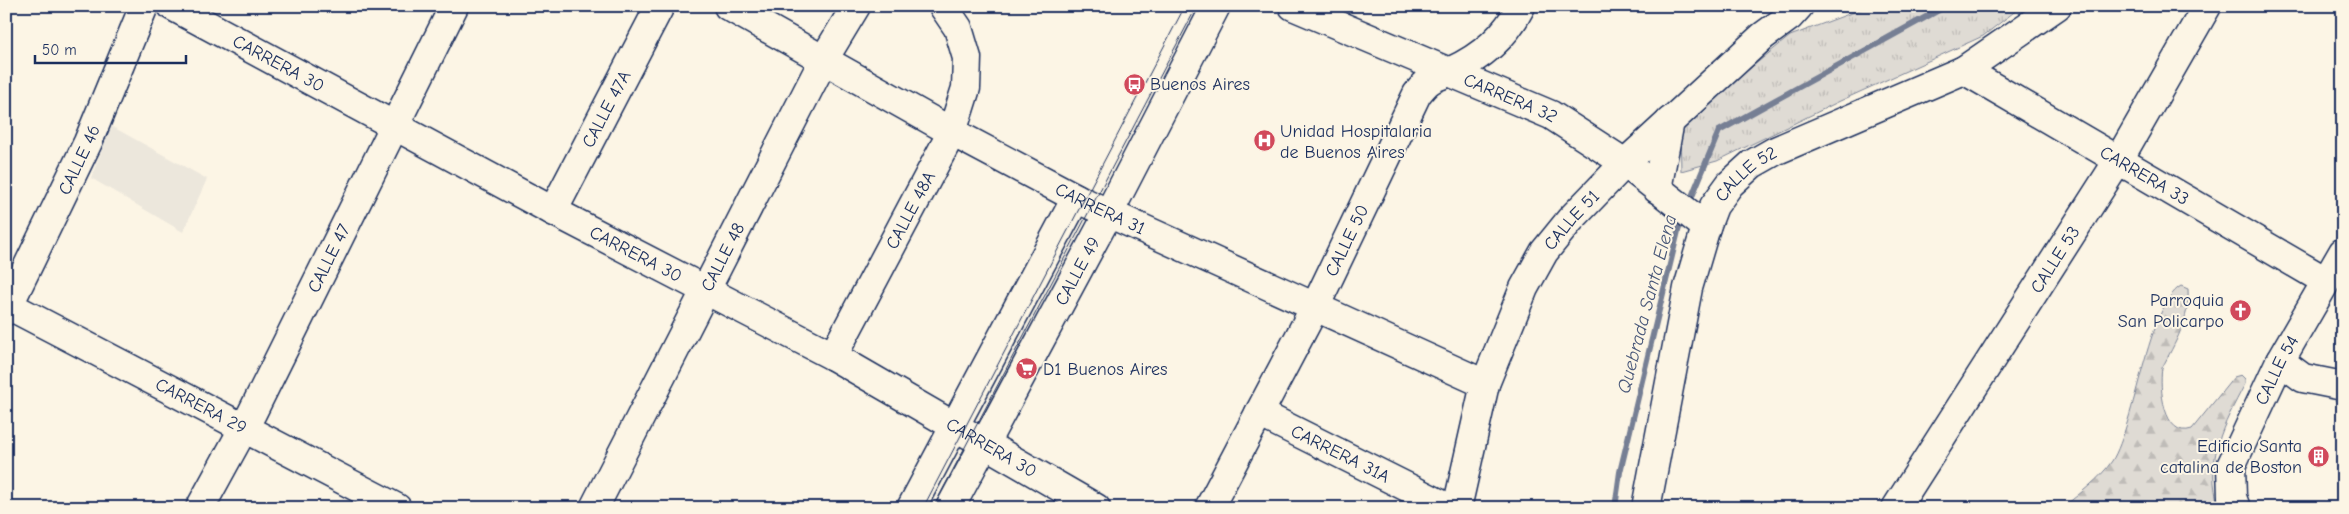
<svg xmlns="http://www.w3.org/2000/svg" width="2349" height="514" viewBox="0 0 2349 514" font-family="'Comic Neue',sans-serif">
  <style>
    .built { fill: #ece7dc }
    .grass { fill: url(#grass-tufts); stroke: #7d8599 }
    .forest { fill: url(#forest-firs); stroke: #7d8599 }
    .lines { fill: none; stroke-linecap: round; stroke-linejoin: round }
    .stream { stroke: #767f94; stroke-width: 6 }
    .minor-casing { stroke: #1b2f5e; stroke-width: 31 }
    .major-casing { stroke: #1b2f5e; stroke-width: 31 }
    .minor { stroke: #fcf5e5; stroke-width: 28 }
    .major { stroke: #fcf5e5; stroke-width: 28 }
    .tram { stroke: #1b2f5e; stroke-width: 1 }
    .labels { text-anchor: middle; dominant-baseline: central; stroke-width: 4; stroke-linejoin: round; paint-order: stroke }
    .street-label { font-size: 18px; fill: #1b2f5e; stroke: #fcf5e5 }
    .poi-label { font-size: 18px; fill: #1b2f5e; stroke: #fcf5e5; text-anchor: start }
    .water-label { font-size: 19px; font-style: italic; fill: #485779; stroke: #fcf5e5 }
  </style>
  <defs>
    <pattern id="grass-tufts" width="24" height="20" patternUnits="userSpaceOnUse" patternTransform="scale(1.25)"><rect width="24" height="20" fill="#dfdbd4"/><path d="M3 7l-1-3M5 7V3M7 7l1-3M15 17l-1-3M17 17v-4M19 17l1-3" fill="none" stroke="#bfbcb8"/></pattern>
    <pattern id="forest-firs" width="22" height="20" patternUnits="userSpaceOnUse" patternTransform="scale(1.25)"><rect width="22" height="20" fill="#dfdbd4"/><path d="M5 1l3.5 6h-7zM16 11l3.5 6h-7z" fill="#bfbcb8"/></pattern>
  </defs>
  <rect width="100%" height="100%" fill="#fcf5e5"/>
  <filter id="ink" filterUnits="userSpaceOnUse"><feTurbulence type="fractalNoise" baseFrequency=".02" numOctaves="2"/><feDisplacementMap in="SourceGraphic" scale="10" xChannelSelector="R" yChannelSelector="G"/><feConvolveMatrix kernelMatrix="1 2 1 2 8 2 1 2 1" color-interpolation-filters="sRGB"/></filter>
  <g filter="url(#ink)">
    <path class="built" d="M111 126 207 179 183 232 91 178Z"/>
    <path class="grass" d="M1870 6H2022L1983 36 1840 101 1717 161 1681 171 1680 125 1790 36Z"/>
    <path class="forest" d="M2181 286 2188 289C2190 319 2175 343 2162 368 2159 386 2163 439 2192 429L2234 377 2241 375 2245 379V384C2223 426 2204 459 2219 508H2062C2079 494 2100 479 2112 461 2135 424 2148 305 2181 286Z"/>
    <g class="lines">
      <g class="stream">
        <path d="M1688 206 1719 131 1946 6"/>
        <path d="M1615 508 1620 472 1678 231 1683 217"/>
      </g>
      <defs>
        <g id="minor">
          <path id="s1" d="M172 6 553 211 833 356 1096 508"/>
          <path id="s2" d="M728 6 952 132 1084 202 1485 384"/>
          <path id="s3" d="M1293 6 1551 115 1625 163 1706 227"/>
          <path id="s4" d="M1964 70 2324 280"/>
          <path d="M1657 189 1670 121"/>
          <path id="s5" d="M553 211 660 6"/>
          <path id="s6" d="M6 311 88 142 144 6"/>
          <path id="s7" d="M833 356 952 132 966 88 967 58 958 28 943 6"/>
          <path d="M2280 361 2303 378 2343 386"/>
          <path id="s8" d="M1259 413 1449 508"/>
          <path id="s9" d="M200 508 252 413 454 6"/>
          <path id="s10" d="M594 508 824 59 856 6"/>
          <path d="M911 508 1076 198"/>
          <path id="s11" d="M950 508 1113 205 1216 6"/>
          <path id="s12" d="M1457 508 1485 384 1524 288 1544 252 1570 220 1625 163 1763 36 1789 17 1799 6"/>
          <path id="s13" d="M1646 508 1688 288 1706 227 1714 206 1730 184 1752 164 1775 151 1964 70 2057 6"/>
          <path id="s14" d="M1896 508 2118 161 2207 6"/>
          <path id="s15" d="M2236 508 2232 497 2231 466 2280 361 2343 252"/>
        </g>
        <g id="major">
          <path id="s16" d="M6 304 397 508"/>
          <path id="s17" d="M1209 508 1315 307 1417 94C1431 76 1433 79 1451 71 1482 57 1506 36 1521 6"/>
        </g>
      </defs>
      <use href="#minor" class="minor-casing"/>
      <use href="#major" class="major-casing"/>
      <use href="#minor" class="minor"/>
      <use href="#major" class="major"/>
      <g class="tram">
        <path d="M923 508 1185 6"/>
        <path d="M933 508 1197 6"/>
      </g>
    </g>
  </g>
  <defs>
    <symbol id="bus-disc" viewBox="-11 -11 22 22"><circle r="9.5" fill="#d1495b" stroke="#fcf5e5"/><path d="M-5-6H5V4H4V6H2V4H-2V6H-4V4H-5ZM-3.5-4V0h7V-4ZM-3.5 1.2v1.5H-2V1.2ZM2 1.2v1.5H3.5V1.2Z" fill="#fff"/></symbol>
    <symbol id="hospital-disc" viewBox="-11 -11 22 22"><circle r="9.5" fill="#d1495b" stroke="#fcf5e5"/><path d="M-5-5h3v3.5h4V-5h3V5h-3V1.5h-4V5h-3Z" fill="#fff"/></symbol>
    <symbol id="church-disc" viewBox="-11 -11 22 22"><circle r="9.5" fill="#d1495b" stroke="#fcf5e5"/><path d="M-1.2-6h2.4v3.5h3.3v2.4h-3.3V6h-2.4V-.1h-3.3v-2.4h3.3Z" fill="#fff"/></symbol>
    <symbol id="supermarket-disc" viewBox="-11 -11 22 22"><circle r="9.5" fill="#d1495b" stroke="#fcf5e5"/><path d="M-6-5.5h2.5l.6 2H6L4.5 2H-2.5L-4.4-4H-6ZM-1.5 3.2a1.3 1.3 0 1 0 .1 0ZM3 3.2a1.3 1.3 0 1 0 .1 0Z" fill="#fff"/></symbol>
    <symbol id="building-disc" viewBox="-11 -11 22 22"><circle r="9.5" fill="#d1495b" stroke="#fcf5e5"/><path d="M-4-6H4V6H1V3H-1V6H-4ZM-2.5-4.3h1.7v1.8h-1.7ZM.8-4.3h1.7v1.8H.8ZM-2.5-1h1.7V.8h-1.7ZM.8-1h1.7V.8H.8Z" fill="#fff"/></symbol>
  </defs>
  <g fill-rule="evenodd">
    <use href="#bus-disc" x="1122" y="72" width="25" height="25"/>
    <use href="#hospital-disc" x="1252" y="128" width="25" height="25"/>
    <use href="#church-disc" x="2228" y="298" width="25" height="25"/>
    <use href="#supermarket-disc" x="1014" y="356" width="25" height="25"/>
    <use href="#building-disc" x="2306" y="444" width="25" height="25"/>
  </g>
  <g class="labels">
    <g class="street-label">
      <text stroke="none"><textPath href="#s1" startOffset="121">CARRERA 30</textPath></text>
      <text stroke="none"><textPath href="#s3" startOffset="236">CARRERA 32</textPath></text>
      <text stroke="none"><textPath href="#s5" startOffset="115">CALLE 47A</textPath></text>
      <text stroke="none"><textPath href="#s6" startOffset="168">CALLE 46</textPath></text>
      <text stroke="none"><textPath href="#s4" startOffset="209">CARRERA 33</textPath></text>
      <text stroke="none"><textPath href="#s13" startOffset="356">CALLE 52</textPath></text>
      <text stroke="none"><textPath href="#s2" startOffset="424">CARRERA 31</textPath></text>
      <text stroke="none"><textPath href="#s7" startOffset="165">CALLE 48A</textPath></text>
      <text stroke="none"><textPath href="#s12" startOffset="314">CALLE 51</textPath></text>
      <text stroke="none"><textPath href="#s17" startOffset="301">CALLE 50</textPath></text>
      <text stroke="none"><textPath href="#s1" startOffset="526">CARRERA 30</textPath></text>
      <text stroke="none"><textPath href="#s10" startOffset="282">CALLE 48</textPath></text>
      <text stroke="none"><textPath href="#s9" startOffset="281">CALLE 47</textPath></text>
      <text stroke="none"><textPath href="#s14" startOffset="295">CALLE 53</textPath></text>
      <text stroke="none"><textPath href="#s11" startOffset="269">CALLE 49</textPath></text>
      <text stroke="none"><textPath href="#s15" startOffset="149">CALLE 54</textPath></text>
      <text stroke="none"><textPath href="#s16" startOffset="220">CARRERA 29</textPath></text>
      <text stroke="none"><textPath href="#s1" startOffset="931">CARRERA 30</textPath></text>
      <text stroke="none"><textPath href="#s8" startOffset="91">CARRERA 31A</textPath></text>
    </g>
    <g class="poi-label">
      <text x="1150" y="84">Buenos Aires</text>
      <text x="1280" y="131">Unidad Hospitalaria<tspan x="1280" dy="21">de Buenos Aires</tspan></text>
      <text x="2224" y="300" text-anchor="end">Parroquia<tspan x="2224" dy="21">San Policarpo</tspan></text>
      <text x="1043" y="369">D1 Buenos Aires</text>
      <text x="2302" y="446" text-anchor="end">Edificio Santa<tspan x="2302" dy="21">catalina de Boston</tspan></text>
    </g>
    <g class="water-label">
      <text transform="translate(1647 304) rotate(-75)">Quebrada Santa Elena</text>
    </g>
  </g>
  <rect width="2349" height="514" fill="none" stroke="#fcf5e5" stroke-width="25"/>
  <rect x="12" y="12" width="2324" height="489" fill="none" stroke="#1b2f5e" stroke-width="2" filter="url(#ink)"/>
  <path d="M35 55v8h151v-8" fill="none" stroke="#1b2f5e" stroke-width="2.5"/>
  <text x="42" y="55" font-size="15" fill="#1b2f5e" stroke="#fcf5e5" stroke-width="4" paint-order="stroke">50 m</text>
</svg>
